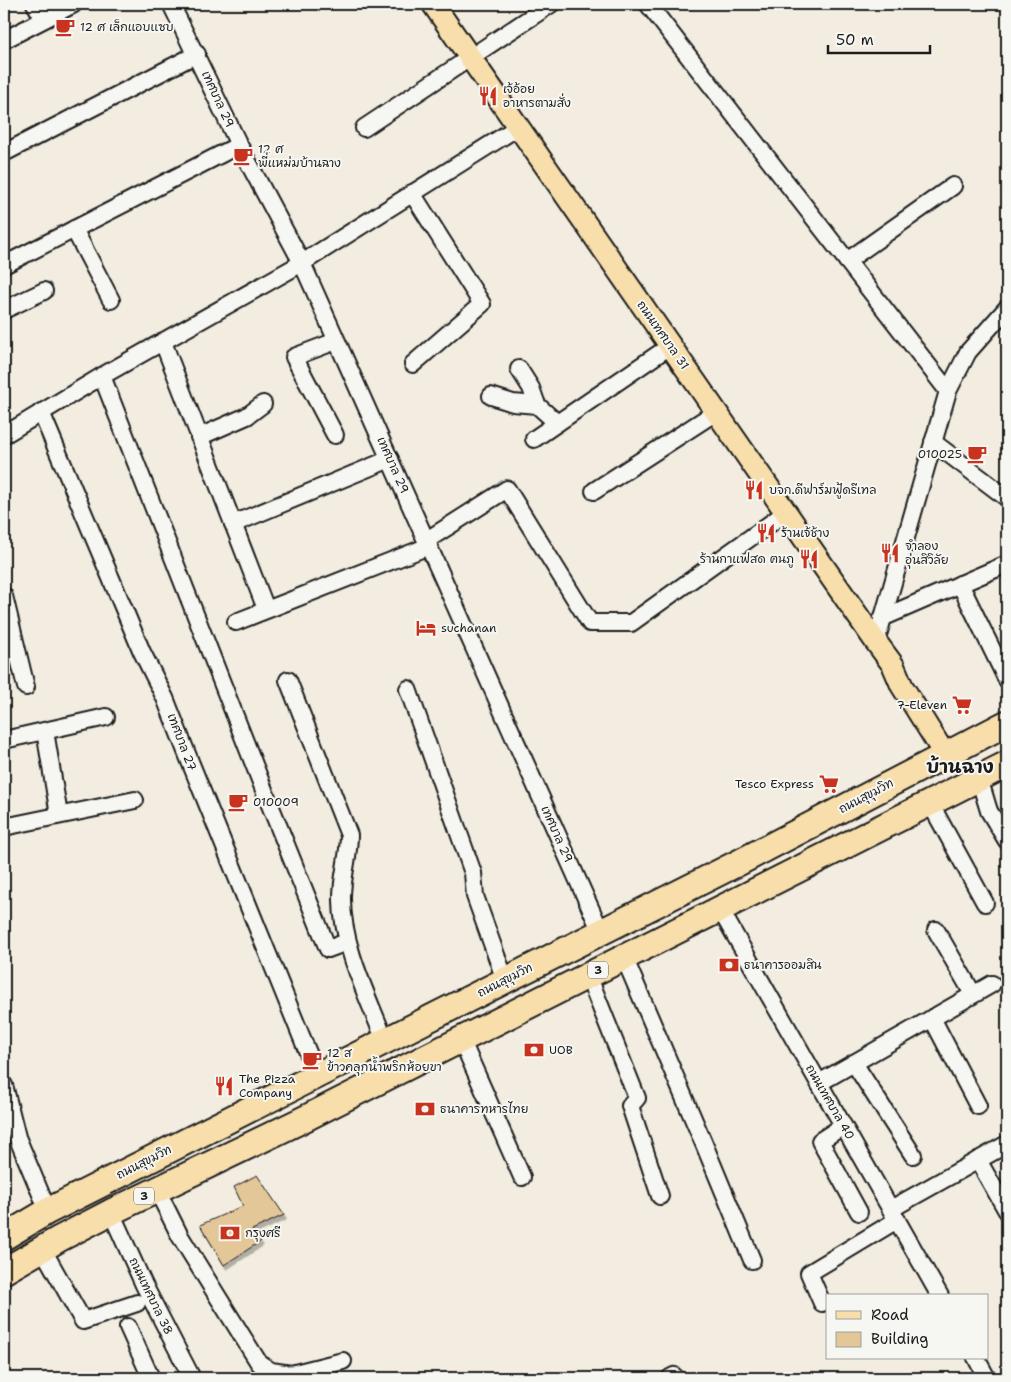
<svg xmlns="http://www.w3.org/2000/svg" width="1011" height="1382" viewBox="0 0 1011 1382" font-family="'Shantell Sans','Playpen Sans Thai',sans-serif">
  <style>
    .building { fill: #e3c798; stroke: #1c1c1c; filter: url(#shadow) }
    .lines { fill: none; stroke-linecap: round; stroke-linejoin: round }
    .minor-casing { stroke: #1c1c1c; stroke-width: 20 }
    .major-casing { stroke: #1c1c1c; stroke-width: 25 }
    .highway-casing { stroke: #1c1c1c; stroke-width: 29 }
    .minor { stroke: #f6f6f2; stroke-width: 16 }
    .major { stroke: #f8deab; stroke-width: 21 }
    .highway { stroke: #f8deab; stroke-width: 25 }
    .labels { text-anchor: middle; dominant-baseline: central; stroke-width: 4; stroke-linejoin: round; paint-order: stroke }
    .shield { fill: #f6f6f2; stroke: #5d5d5c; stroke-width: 1 }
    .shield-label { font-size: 11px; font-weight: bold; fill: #1c1c1c }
    .poi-label { font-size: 12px; fill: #1c1c1c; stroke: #f6f6f2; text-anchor: start }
    .street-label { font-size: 12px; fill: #1c1c1c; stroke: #f6f6f2 }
    .district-label { font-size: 18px; font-weight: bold; fill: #1c1c1c; stroke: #f6f6f2 }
  </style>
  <defs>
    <filter id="shadow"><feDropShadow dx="2.5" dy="4.5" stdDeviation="0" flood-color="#0004"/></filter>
  </defs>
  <rect width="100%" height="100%" fill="#f2ede0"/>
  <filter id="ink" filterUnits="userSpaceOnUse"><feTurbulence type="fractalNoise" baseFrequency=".02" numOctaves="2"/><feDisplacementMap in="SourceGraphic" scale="10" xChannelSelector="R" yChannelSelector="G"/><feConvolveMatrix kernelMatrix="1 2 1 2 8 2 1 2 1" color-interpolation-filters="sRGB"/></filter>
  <g filter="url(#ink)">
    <path class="building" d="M257 1175 284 1215 252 1230 261 1241 224 1265 200 1225 243 1206 234 1187Z"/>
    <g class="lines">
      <defs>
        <g id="minor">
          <path d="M35 4 44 19"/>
          <path d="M171 4 239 145 302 263 601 932"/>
          <path d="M648 4 948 391"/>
          <path d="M4 40 74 4"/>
          <path d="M364 128 551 4"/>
          <path d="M4 153 197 54"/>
          <path d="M412 193 482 304 413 364"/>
          <path d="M74 229 111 300"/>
          <path d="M847 261 953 186"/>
          <path d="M4 265 239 145"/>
          <path d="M4 310 44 291"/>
          <path d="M163 342 266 609"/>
          <path d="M519 369 531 388 537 405"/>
          <path d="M102 376 264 790 328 949 347 942"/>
          <path d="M491 396 513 403 537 405 557 423"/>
          <path d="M41 412 142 652 165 698 191 764 317 1075"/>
          <path d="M4 435 102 376 302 263 518 127"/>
          <path d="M335 435 294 357 336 341"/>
          <path d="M199 437 247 416 263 404"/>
          <path d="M534 439 670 346"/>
          <path d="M933 442 1007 498"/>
          <path d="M594 491 716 412"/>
          <path d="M233 524 390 459"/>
          <path d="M427 540 507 489 590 623H631L785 513"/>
          <path d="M960 584 1007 680"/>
          <path d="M4 596 26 687"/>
          <path d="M882 618 1007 564"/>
          <path d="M236 622 429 546"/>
          <path d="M876 642 948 391 968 352 1007 308"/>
          <path d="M288 680 349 835C349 856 342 876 342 897 341 944 368 997 385 1041"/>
          <path d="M408 689 473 873 475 896 505 980"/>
          <path d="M45 731 59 815"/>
          <path d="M4 740 106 717"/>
          <path d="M979 778 989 811 1007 841"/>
          <path d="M930 803 985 903"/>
          <path d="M4 827 135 800"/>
          <path d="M720 909 940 1296"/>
          <path d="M936 930 973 994"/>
          <path d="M624 957 704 1144 752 1260"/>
          <path d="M588 975 637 1098 630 1106 660 1196"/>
          <path d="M932 1018 978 1106"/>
          <path d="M461 1039 522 1177"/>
          <path d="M854 1063 913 1155"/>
          <path d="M819 1083 992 984"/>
          <path d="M4 1085 17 1137 48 1211"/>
          <path d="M843 1126 820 1141 859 1212"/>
          <path d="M978 1160 1007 1211"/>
          <path d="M157 1190 180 1236 259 1363 271 1371 291 1374 343 1361"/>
          <path d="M891 1209 1007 1144"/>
          <path d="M111 1212 144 1285 192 1378"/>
          <path d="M42 1248 83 1321 137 1303"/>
          <path d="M822 1303 809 1273 897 1220"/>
          <path d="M128 1327 151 1378"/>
          <path d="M976 1358 987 1378"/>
          <path d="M670 1378 674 1376 676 1378"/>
        </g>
        <path id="major" d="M433 4 876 642 893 665 902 686 945 755"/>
        <g id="highway">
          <path d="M4 1237 48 1211 740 862 1007 723"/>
          <path d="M4 1271 59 1239 111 1212 298 1122 1007 764"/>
        </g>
      </defs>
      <use href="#minor" class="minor-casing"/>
      <use href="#major" class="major-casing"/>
      <use href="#highway" class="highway-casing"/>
      <use href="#minor" class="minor"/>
      <use href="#major" class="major"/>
      <use href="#highway" class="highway"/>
    </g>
  </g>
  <defs>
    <symbol id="cafe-bare" viewBox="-9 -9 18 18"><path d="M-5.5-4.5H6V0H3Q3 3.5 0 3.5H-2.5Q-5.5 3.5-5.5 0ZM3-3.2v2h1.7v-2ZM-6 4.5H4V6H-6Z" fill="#c8321e" stroke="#f6f6f2" stroke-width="2.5" paint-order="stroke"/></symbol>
    <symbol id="restaurant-bare" viewBox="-9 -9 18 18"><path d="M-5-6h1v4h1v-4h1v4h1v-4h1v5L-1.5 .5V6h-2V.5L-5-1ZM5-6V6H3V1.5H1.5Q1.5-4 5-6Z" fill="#c8321e" stroke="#f6f6f2" stroke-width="2.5" paint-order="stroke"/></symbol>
    <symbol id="hotel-bare" viewBox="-9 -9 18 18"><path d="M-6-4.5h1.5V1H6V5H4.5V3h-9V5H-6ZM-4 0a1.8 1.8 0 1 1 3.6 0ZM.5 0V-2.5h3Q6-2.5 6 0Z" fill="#c8321e" stroke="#f6f6f2" stroke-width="2.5" paint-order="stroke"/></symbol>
    <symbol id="supermarket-bare" viewBox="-9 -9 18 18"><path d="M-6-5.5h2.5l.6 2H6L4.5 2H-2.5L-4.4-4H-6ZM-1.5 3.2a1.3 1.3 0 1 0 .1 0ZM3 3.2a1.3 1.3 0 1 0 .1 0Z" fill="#c8321e" stroke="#f6f6f2" stroke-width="2.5" paint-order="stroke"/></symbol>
    <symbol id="bank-bare" viewBox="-9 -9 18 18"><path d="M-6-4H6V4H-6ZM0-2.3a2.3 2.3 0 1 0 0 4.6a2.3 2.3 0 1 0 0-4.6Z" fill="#c8321e" stroke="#f6f6f2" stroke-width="2.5" paint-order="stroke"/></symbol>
  </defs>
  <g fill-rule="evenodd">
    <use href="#cafe-bare" x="51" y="13" width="28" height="28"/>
    <use href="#restaurant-bare" x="474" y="82" width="28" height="28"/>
    <use href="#cafe-bare" x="229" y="142" width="28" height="28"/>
    <use href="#cafe-bare" x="963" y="440" width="28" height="28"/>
    <use href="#restaurant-bare" x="740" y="476" width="28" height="28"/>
    <use href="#restaurant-bare" x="752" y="519" width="28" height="28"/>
    <use href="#restaurant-bare" x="876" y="539" width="28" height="28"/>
    <use href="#restaurant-bare" x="795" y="545" width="28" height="28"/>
    <use href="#hotel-bare" x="412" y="614" width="28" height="28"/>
    <use href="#supermarket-bare" x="948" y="691" width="28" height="28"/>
    <use href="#supermarket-bare" x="815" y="770" width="28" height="28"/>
    <use href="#cafe-bare" x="224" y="788" width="28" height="28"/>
    <use href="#bank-bare" x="715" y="951" width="28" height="28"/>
    <use href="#bank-bare" x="520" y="1036" width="28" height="28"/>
    <use href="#cafe-bare" x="298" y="1046" width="28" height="28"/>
    <use href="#restaurant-bare" x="210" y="1072" width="28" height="28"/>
    <use href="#bank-bare" x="411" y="1095" width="28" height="28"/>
    <use href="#bank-bare" x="216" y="1219" width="28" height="28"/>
  </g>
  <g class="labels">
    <g class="shield">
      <rect x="588" y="961.5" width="20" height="17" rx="4"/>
      <rect x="134" y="1187.5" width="20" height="17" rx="4"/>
    </g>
    <g class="shield-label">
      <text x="598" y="970">3</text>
      <text x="144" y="1196">3</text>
    </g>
    <g class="poi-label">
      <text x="80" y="27">12 ศ เล็กแอบแซบ</text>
      <text x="503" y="89">เจ้อ้อย<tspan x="503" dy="14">อาหารตามสั่ง</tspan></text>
      <text x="258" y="149">12 ศ<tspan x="258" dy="14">พี่แหม่มบ้านฉาง</tspan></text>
      <text x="962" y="454" text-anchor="end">010025</text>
      <text x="769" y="490">บจก.ดีฟาร์มฟู้ดรีเทล</text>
      <text x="781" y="533">ร้านเจ้ช้าง</text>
      <text x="905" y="546">จำลอง<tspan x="905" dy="14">อุ่นสิวิลัย</tspan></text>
      <text x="794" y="559" text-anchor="end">ร้านกาแฟสด ฅนภู</text>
      <text x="441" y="628">suchanan</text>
      <text x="947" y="705" text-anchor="end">7-Eleven</text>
      <text x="814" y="784" text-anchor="end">Tesco Express</text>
      <text x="253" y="802">010009</text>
      <text x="744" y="965">ธนาคารออมสิน</text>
      <text x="549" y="1050">UOB</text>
      <text x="327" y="1053">12 ส<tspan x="327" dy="14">ข้าวคลุกน้ำพริกห้อยขา</tspan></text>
      <text x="239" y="1079">The Pizza<tspan x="239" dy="14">Company</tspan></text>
      <text x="440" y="1109">ธนาคารทหารไทย</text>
      <text x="245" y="1233">กรุงศรี</text>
    </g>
    <g class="street-label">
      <text transform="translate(218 99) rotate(65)">เทศบาล 29</text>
      <text transform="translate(663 335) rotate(55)">ถนนเทศบาล 31</text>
      <text transform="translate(393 465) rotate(66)">เทศบาล 29</text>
      <text transform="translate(182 742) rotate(69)">เทศบาล 27</text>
      <text transform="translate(866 796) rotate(-28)">ถนนสุขุมวิท</text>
      <text transform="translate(557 834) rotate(66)">เทศบาล 29</text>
      <text transform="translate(505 980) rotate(-27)">ถนนสุขุมวิท</text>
      <text transform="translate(830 1102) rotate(60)">ถนนเทศบาล 40</text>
      <text transform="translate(144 1162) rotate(-27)">ถนนสุขุมวิท</text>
      <text transform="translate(151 1296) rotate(64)">ถนนเทศบาล 38</text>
    </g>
    <g class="district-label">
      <text x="960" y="767">บ้านฉาง</text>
    </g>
  </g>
  <rect width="1011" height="1382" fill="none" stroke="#f6f6f2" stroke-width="20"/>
  <rect x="10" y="10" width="991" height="1362" fill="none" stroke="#1c1c1c" stroke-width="2" filter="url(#ink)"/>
  <rect x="826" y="1294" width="162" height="65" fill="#f6f6f2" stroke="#9f9f9c"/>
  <rect x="836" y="1311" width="25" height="8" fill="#f8deab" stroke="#9f9f9c"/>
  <text x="871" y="1320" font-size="15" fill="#1c1c1c">Road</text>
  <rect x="836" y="1332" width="25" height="15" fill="#e3c798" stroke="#9f9f9c"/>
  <text x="871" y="1344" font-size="15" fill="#1c1c1c">Building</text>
  <path d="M828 45v8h102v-8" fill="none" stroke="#1c1c1c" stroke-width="2.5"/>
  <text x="836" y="45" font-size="15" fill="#1c1c1c" stroke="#f6f6f2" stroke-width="4" paint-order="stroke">50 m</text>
</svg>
